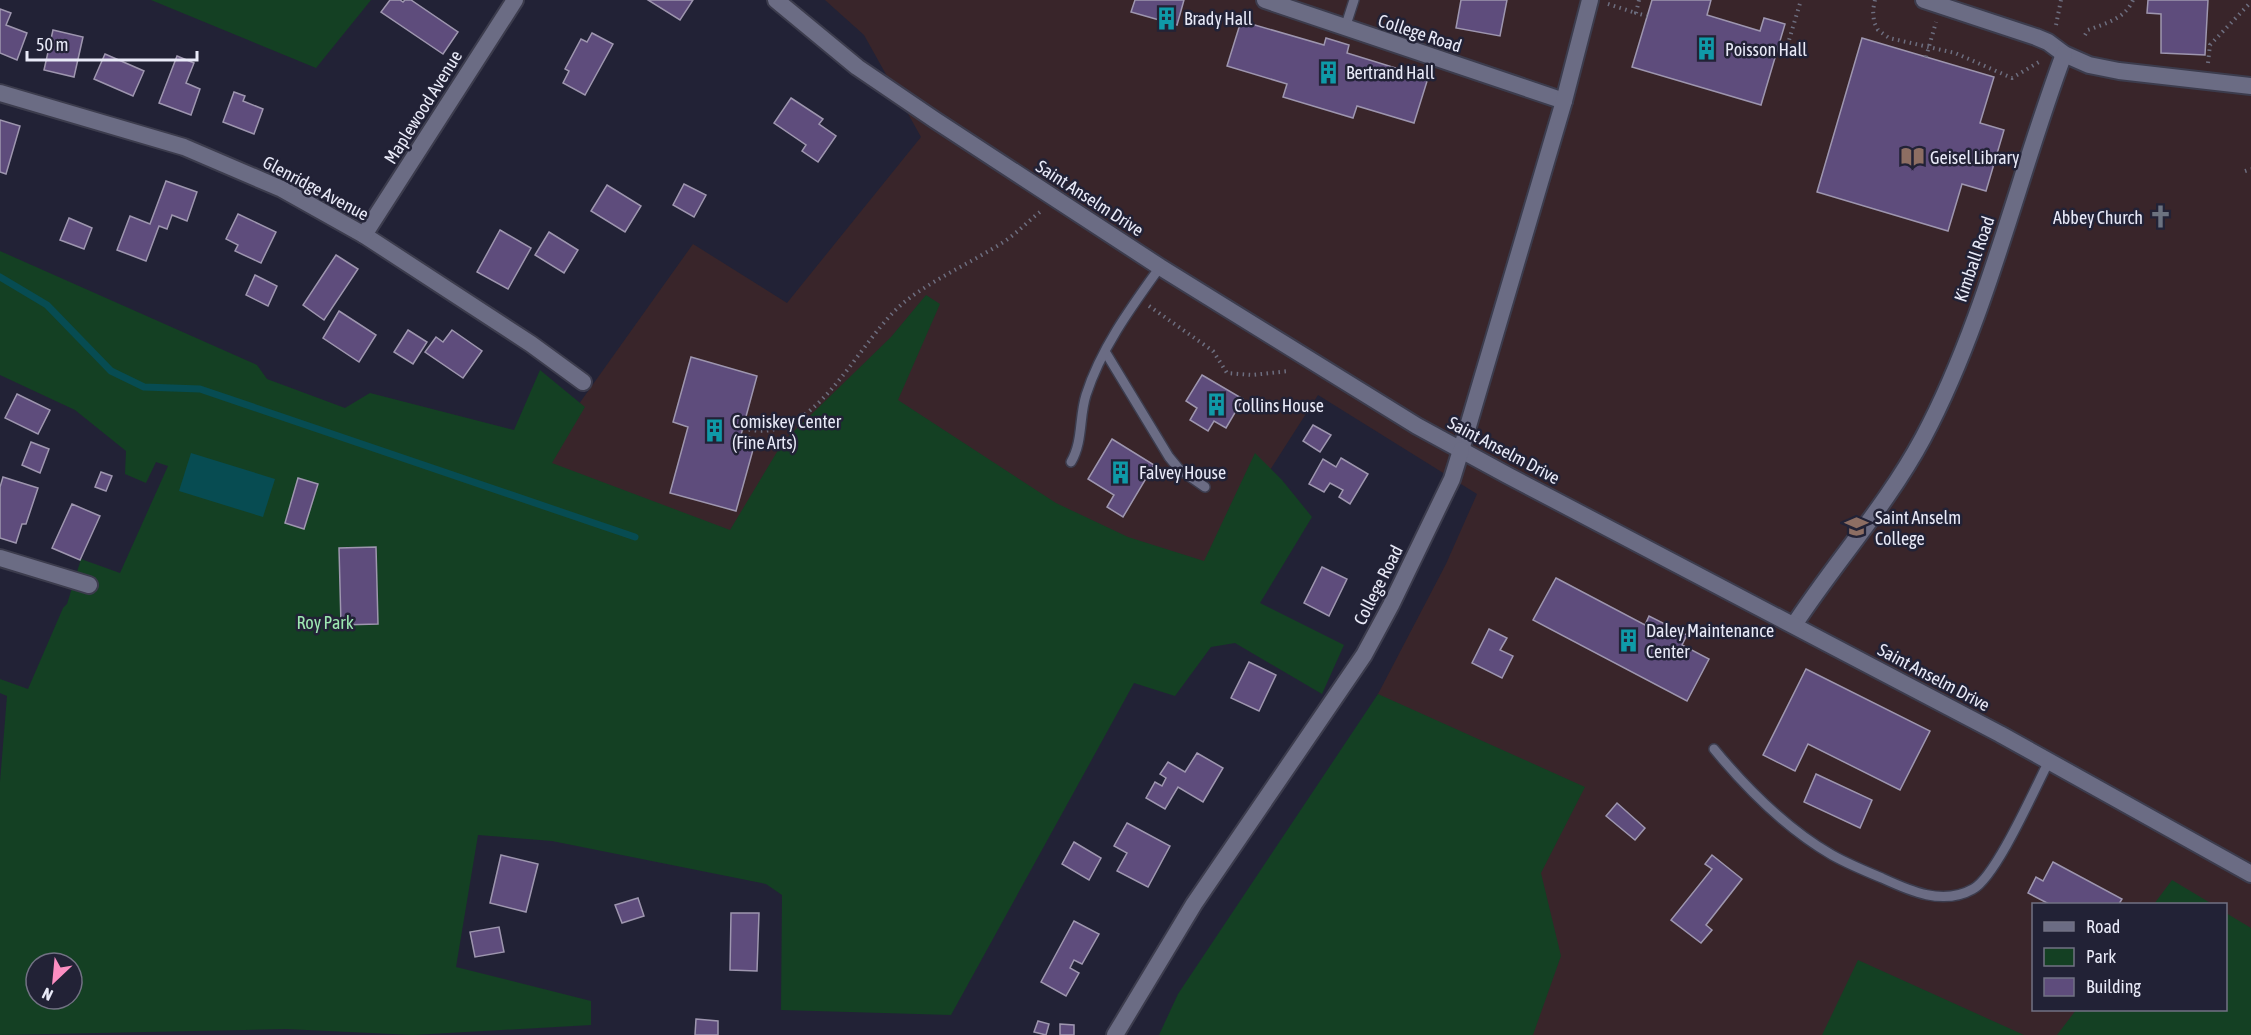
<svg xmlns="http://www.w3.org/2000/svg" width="2251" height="1035" viewBox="0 0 2251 1035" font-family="'Asap Condensed',sans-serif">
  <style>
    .education { fill: #39252a; fill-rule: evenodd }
    .green { fill: #144023; fill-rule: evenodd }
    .water { fill: #074c52 }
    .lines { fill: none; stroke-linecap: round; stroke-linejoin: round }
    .stream { stroke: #074c52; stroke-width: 7 }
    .building { fill: #5e4c7c; stroke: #9e96af; stroke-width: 1.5 }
    .service-casing { stroke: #3c3c4d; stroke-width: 12 }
    .minor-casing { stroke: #3c3c4d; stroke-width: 20 }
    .tertiary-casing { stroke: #3c3c4d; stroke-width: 20 }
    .path { stroke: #6d6e7f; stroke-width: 4; stroke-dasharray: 1.5 4.5; stroke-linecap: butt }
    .service { stroke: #6b6c84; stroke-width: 9 }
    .minor { stroke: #6b6c84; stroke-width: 16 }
    .tertiary { stroke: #6b6c84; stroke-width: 16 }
    .labels { text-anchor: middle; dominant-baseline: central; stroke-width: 5; stroke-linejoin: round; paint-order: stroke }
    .poi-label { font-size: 18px; fill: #e9eaf8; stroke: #222236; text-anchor: start }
    .street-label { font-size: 18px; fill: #e9eaf8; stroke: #222236 }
    .park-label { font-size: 18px; fill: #9de8b1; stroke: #222236 }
  </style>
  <rect width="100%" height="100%" fill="#222236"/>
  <path class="education" d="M825 0H2251V1035H1187L1378 694 1446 564 1477 494 1318 395 1140 673 519 488 693 244 787 303 921 137 864 35ZM2034 904H2226V1010H2034Z"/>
  <g class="green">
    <path d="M151 0H371L316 68Z"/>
    <path d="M0 251 257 365 267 379 345 408 370 393 514 430 540 370 585 407 552 463 730 530 783 442 891 337 926 295 940 304 898 400 1056 503 1128 537 1204 561 1255 453 1282 480 1312 517 1260 603 1344 645 1322 694 1235 643 1211 647 1175 696 1134 683 951 1015 781 1010 782 895 766 884 552 841 478 835 456 967 591 1001V1025L413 1035 286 1029 0 1035V782L7 696 0 693V679L28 689 63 608 67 604 81 559 120 573 168 466 156 462 146 483 125 474 126 451 75 410 0 375ZM36 963H72V999H36Z"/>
    <path d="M1378 694 1585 787 1541 873 1561 956 1533 1035H1159L1178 994Z"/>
    <path d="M2172 880 2212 904H2154Z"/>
    <path d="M2226 913 2251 928V1035H2057L2076 1010H2226Z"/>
    <path d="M1858 960 2024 1035H1822Z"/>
  </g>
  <path class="water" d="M191 453 275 479 263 517 179 491Z"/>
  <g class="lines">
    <path class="stream" d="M0 277 47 305 111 371 144 387 200 389 635 537"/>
  </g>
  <g class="building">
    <path d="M390 0H400L403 2 405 0H411L458 32 443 54 381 12Z"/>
    <path d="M648 0H693L680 20Z"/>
    <path d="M1135 0H1184L1177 25 1131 12Z"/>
    <path d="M1461 0H1507L1500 36 1456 28Z"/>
    <path d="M1652 0H1711L1707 15 1760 31 1764 18 1785 24 1761 105 1632 67Z"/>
    <path d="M2148 0H2208L2205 55 2161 53V14L2147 13Z"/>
    <path d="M0 9 11 13 6 25 27 33 17 60 0 53Z"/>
    <path d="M1241 21 1324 45 1326 38 1349 45 1347 53 1428 78 1414 123 1357 106 1353 118 1283 97 1287 84 1227 66Z"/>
    <path d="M53 30 83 37 74 77 44 70Z"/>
    <path d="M592 33 613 44 585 95 563 83 569 71 565 69 581 39 587 42Z"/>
    <path d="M1862 38 1994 77 1980 123 2004 130 1986 191 1962 184 1948 231 1817 192Z"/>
    <path d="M105 54 144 71 133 96 94 79Z"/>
    <path d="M177 56 194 63 186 83 200 89 191 115 159 103Z"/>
    <path d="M234 92 245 96 243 101 263 109 254 134 223 122Z"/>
    <path d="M791 98 823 119 819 124 836 136 818 162 802 151 806 145 774 123Z"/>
    <path d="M0 120 20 126 6 174 0 172Z"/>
    <path d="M166 181 197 192 187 221 172 215 167 229 159 226 146 261 117 250 130 216 150 224Z"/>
    <path d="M684 184 706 195 694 217 673 205Z"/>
    <path d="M607 185 641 206 625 232 591 211Z"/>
    <path d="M238 214 276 232 261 263 235 251 238 245 226 239Z"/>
    <path d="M69 218 92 228 84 249 60 240Z"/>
    <path d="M500 230 531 248 508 289 477 272Z"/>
    <path d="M549 232 578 250 564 273 535 255Z"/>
    <path d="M336 255 358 269 324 320 303 305Z"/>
    <path d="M255 275 277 286 268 306 246 295Z"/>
    <path d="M339 311 376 335 359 362 323 338Z"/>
    <path d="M408 330 427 342 413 364 394 352Z"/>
    <path d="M452 330 482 351 463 378 425 352 436 337 443 342Z"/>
    <path d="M691 357 757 376 741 435 756 439 736 511 670 493 688 427 673 422Z"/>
    <path d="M1202 375 1243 399 1226 428 1214 421 1208 431 1190 420 1197 408 1186 401Z"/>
    <path d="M17 394 50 410 38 434 5 418Z"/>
    <path d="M1313 425 1331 435 1320 452 1303 441Z"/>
    <path d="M1112 439 1154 465 1123 517 1107 507 1114 495 1088 479Z"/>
    <path d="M31 442 49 449 40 473 22 465Z"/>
    <path d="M1341 458 1368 474 1350 504 1339 497 1343 490 1330 483 1324 492 1309 484 1323 459 1336 467Z"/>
    <path d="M101 472 112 476 106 491 95 487Z"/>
    <path d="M3 477 38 488 26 524H22L16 543 0 538V487Z"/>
    <path d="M298 478 318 484 304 529 285 523Z"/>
    <path d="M72 504 100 516 80 560 52 548Z"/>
    <path d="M376 547 378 624 341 625 339 548Z"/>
    <path d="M1322 567 1347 579 1329 616 1304 603Z"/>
    <path d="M1556 578 1645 625 1649 616 1687 635 1682 645 1709 659 1687 701 1533 620Z"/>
    <path d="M1489 629 1507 638 1500 650 1513 656 1502 678 1472 663Z"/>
    <path d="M1249 662 1276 675 1259 711 1231 698Z"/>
    <path d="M1806 669 1930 731 1900 790 1808 744 1795 771 1763 755Z"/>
    <path d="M1197 753 1223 768 1203 802 1178 787 1165 809 1146 798 1155 782 1162 786 1166 778 1160 774 1168 762 1185 772Z"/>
    <path d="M1816 774 1872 800 1860 828 1804 802Z"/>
    <path d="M1617 803 1645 828 1635 840 1606 816Z"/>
    <path d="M1127 823 1170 846 1148 887 1117 871 1127 853 1114 846Z"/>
    <path d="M1074 842 1101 858 1089 880 1062 864Z"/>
    <path d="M501 855 538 864 526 912 490 903Z"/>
    <path d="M1712 855 1742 879 1706 925 1712 930 1701 943 1671 920 1712 869 1705 864Z"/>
    <path d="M2053 862 2122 899 2119 904H2049L2028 893 2036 877 2043 881Z"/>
    <path d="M638 898 644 916 622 923 615 905Z"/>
    <path d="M731 913H759L757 971 730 970Z"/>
    <path d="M1074 921 1099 934 1082 964 1074 960 1070 968 1079 973 1066 996 1041 982Z"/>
    <path d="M499 927 504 952 475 957 470 932Z"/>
    <path d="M696 1019 718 1021V1035H695Z"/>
    <path d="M1038 1021 1049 1024 1046 1035 1034 1032Z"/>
    <path d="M1060 1024 1074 1025V1035H1060Z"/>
  </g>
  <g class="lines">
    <defs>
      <g id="service">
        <path d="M1345 28 1354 0"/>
        <path d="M1106 353 1169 457 1179 469 1205 487"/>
        <path d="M1071 462C1083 442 1079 417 1086 395 1101 348 1132 306 1160 267"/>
        <path d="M1714 749C1747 789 1787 829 1832 855 1848 864 1865 871 1882 878 1910 891 1943 906 1973 889 1996 877 2035 788 2049 761"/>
      </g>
      <g id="minor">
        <path d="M1265 0 1564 101"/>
        <path d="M1924 0 2036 37 2048 42 2064 54 2089 65 2119 71 2251 86"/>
        <path d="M0 93 184 147 282 189 364 235 531 344 583 382"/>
        <path d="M364 235 515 0"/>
        <path d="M1461 450 1564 101 1590 0"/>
        <path d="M0 558 89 585"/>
        <path d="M1794 625C1836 561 1887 505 1923 438 1986 320 2017 179 2064 54"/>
      </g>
      <g id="tertiary">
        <path d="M776 0 857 67 935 120 1160 267 1417 426 1507 475 2000 734 2251 874"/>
        <path d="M1115 1035 1194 904 1364 655 1391 605 1452 479 1461 450"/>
      </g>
    </defs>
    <use href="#service" class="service-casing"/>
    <use href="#minor" class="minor-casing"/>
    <use href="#tertiary" class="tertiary-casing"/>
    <g class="path">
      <path d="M1639 0 1636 13 1647 16"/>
      <path d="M1875 0 1873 10 1874 22 1878 30 1889 38 1955 53 2012 78 2039 62"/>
      <path d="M1608 4 1636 13"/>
      <path d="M2056 25 2061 0"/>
      <path d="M2085 35 2088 30C2106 23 2125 19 2133 0"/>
      <path d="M1784 57 1801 0"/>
      <path d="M1926 57 1936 22"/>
      <path d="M2208 63 2210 45 2251 2"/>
      <path d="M2245 171 2251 169"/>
      <path d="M1149 306 1213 351 1227 373 1252 375 1289 371"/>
      <path d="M743 428C816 450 859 336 907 300 937 277 973 262 1005 241 1017 233 1028 221 1040 212"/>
    </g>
    <use href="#service" class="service"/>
    <use href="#minor" class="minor"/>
    <use href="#tertiary" class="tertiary"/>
  </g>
  <defs>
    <symbol id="building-bare" viewBox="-9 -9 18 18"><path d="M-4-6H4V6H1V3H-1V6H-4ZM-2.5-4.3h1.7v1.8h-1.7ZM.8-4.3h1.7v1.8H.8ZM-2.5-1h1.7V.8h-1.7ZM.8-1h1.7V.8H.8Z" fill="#0f9aa8" stroke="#222236" stroke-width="2.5" paint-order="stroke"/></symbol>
    <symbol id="library-bare" viewBox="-9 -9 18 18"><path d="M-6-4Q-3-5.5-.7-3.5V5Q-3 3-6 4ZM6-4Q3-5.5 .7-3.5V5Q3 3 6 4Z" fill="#8d6e63" stroke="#222236" stroke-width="2.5" paint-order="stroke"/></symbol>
    <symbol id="church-bare" viewBox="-9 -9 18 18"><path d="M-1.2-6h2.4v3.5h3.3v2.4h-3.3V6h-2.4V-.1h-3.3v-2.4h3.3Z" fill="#6b7280" stroke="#222236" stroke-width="2.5" paint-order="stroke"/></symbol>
    <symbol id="university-bare" viewBox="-9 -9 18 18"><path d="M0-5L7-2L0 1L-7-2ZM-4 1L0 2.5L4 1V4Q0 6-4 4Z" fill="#8d6e63" stroke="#222236" stroke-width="2.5" paint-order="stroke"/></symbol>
  </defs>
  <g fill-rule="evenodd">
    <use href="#building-bare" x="1150" y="2" width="33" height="33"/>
    <use href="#building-bare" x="1690" y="32" width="33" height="33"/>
    <use href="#building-bare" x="1312" y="56" width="33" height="33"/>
    <use href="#library-bare" x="1896" y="140" width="33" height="33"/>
    <use href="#church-bare" x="2144" y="200" width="33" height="33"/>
    <use href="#building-bare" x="1200" y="388" width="33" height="33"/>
    <use href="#building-bare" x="698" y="414" width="33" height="33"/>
    <use href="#building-bare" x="1104" y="456" width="33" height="33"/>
    <use href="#university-bare" x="1840" y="510" width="33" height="33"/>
    <use href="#building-bare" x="1612" y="624" width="33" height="33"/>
  </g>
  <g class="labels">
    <g class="poi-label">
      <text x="1184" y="18">Brady Hall</text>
      <text x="1725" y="49">Poisson Hall</text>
      <text x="1346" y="72">Bertrand Hall</text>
      <text x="1930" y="157">Geisel Library</text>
      <text x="2143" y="217" text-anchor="end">Abbey Church</text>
      <text x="1234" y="405">Collins House</text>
      <text x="732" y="421">Comiskey Center<tspan x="732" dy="21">(Fine Arts)</tspan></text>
      <text x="1139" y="472">Falvey House</text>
      <text x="1875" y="517">Saint Anselm<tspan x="1875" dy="21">College</tspan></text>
      <text x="1646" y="630">Daley Maintenance<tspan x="1646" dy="21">Center</tspan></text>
    </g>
    <g class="street-label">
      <text transform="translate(1420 33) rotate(18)">College Road</text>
      <text transform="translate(423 107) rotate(-58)">Maplewood Avenue</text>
      <text transform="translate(316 188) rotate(28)">Glenridge Avenue</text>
      <text transform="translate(1090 198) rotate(33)">Saint Anselm Drive</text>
      <text transform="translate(1974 259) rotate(-71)">Kimball Road</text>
      <text transform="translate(1504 450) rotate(28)">Saint Anselm Drive</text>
      <text transform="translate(1378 585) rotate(-63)">College Road</text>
      <text transform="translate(1934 677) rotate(28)">Saint Anselm Drive</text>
    </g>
    <g class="park-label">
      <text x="325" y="622">Roy Park</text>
    </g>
  </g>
  <rect x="2032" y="903" width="195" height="108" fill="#222236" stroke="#727284" stroke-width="1.5"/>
  <rect x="2044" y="922" width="30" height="9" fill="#6b6c84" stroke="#727284" stroke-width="1.5"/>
  <text x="2086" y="933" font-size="18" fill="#e9eaf8">Road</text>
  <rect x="2044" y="948" width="30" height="18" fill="#144023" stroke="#727284" stroke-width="1.5"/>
  <text x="2086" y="963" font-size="18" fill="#e9eaf8">Park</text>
  <rect x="2044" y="978" width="30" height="18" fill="#5e4c7c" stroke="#727284" stroke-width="1.5"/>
  <text x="2086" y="993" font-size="18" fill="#e9eaf8">Building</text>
  <g transform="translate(54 981) rotate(206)"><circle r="28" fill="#222236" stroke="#727284" stroke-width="1.5"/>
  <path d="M0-4.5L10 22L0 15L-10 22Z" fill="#fc8fc2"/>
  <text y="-9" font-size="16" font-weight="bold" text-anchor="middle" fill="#e9eaf8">N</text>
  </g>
  <path d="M27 51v9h170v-9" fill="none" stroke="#e9eaf8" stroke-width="3"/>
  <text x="36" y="51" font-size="18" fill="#e9eaf8" stroke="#222236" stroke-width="4.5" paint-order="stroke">50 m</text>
</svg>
